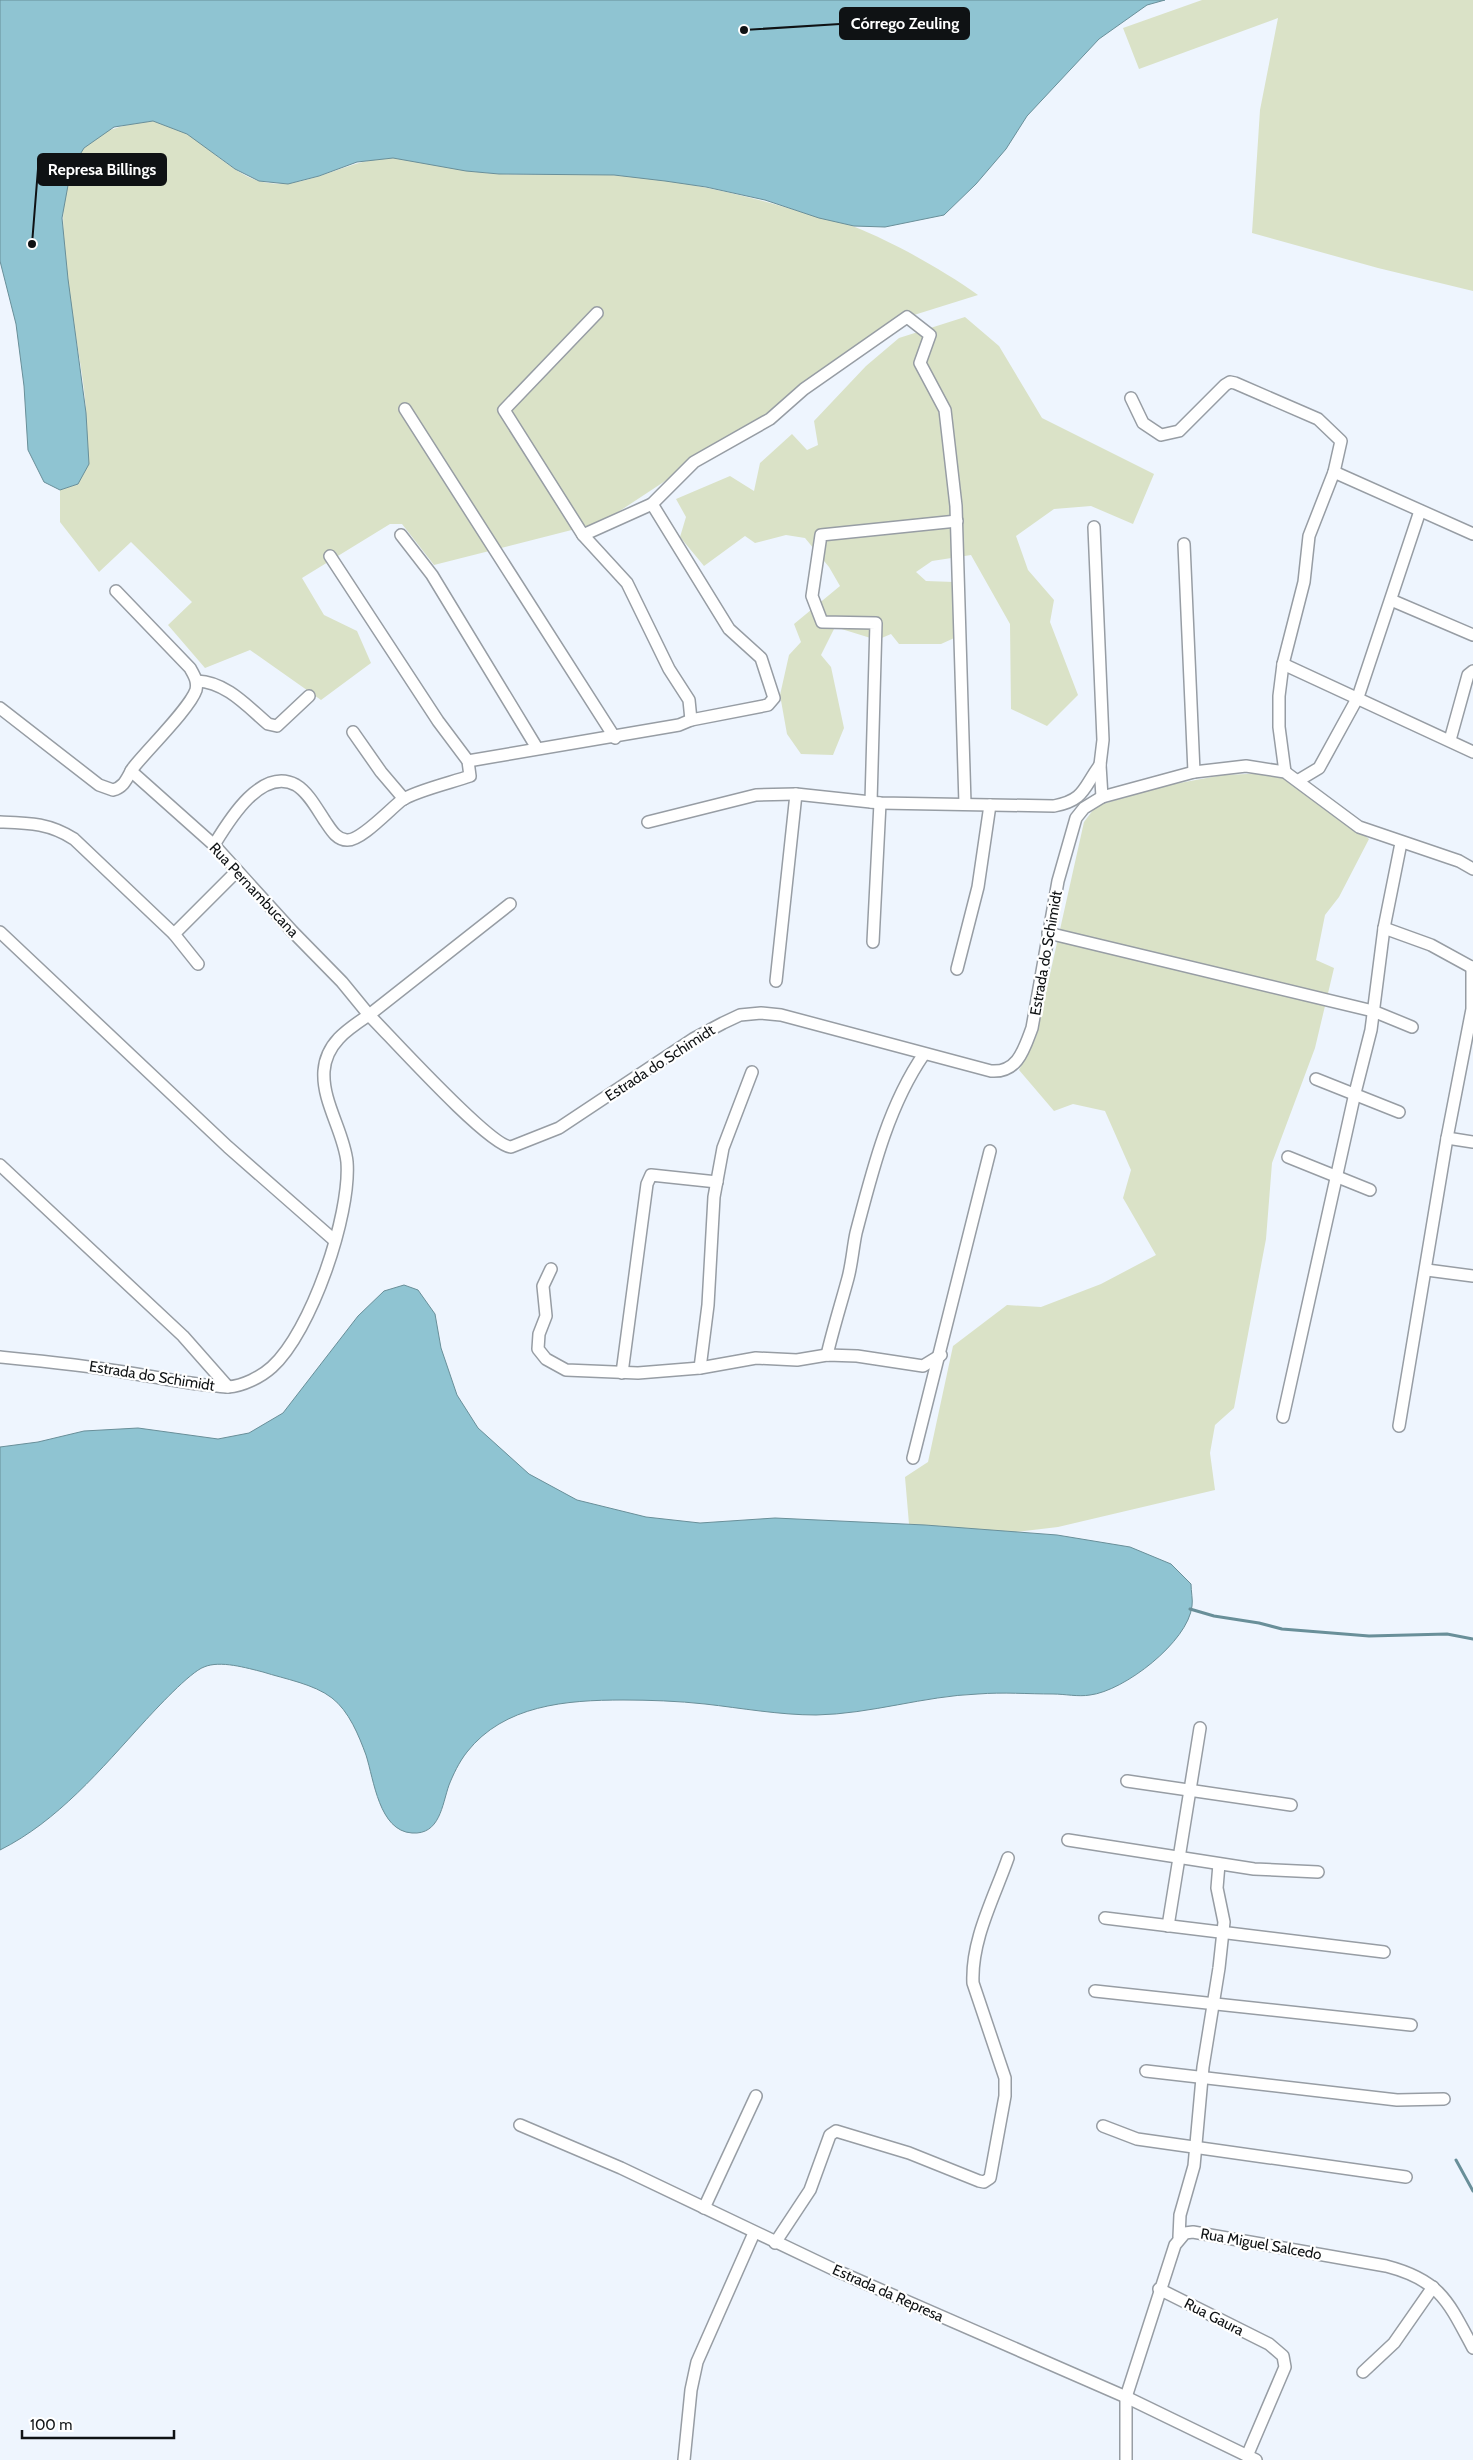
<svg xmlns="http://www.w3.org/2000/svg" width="1473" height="2460" viewBox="0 0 1473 2460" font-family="Cabin,sans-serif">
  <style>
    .green { fill: #dae2c7 }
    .water { fill: #8fc4d2; stroke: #698f99 }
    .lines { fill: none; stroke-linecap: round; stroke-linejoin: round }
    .stream { stroke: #698f99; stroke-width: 3 }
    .minor-casing { stroke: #979da4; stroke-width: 14 }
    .minor { stroke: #fff; stroke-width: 11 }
    .labels { text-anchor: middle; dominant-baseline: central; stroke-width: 4.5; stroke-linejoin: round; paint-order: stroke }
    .street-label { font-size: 15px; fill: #0f1214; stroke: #fff }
    .leader { fill: none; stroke: #0f1214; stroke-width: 2 }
    .callout-dot { fill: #0f1214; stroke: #fff; stroke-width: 2 }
    .callout { fill: #0f1214; stroke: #0f1214; stroke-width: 2 }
    .callout-label { font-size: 16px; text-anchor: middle; font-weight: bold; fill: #fff }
  </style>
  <rect width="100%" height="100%" fill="#eef5fe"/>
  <g class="green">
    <path d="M1202 0H1473V291L1378 268 1252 233 1260 110 1278 18 1139 69 1123 28Z"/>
    <path d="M153 121C165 126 179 129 190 136 212 150 233 173 259 181 304 194 348 156 395 158 430 160 463 173 499 174 536 176 574 172 612 175 682 179 751 196 817 217 830 221 843 222 855 227 895 243 943 270 978 295L898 320 770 419 694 462 603 522 434 565 402 524H390L302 578 324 615 357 631 371 663 321 700 250 650 205 668 168 625 192 602 131 542 99 572 60 522V490L78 484C81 461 87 435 86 412 84 348 37 197 84 148 104 127 126 125 153 121Z"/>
    <path d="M965 317 999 346 1042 418 1154 474 1133 524 1091 506 1054 509 1016 536 1028 570 1054 600 1050 622 1078 695 1047 726 1011 709 1010 624 971 555 932 561 916 572 926 581 954 582 961 635 941 644H899L891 634 877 640 835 627 821 655 831 667 844 728 833 755 801 754 787 734 780 695 789 655 801 642 794 624 840 586 829 567 805 538 786 535 755 543 745 536 704 566 680 537 686 517 676 499 730 476 754 491 760 463 792 434 807 450 818 445 814 421 866 366 899 338Z"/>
    <path d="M1275 773 1298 782 1369 839 1339 897 1325 915 1316 960 1334 968 1315 1048 1272 1163 1266 1239 1234 1408 1215 1425 1210 1453 1215 1490 1058 1527 1015 1532 909 1524 905 1477 928 1462 953 1346 1007 1305 1041 1307 1101 1284 1156 1255 1123 1198 1131 1170 1105 1111 1073 1104 1054 1111 1019 1070 1036 1037 1084 822 1096 806 1163 786 1223 775Z"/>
  </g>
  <g class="water">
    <path d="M0 0H1165L1147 5 1099 39 1027 116 1006 149 976 184 944 215 885 227 854 226 819 218 765 200 706 187 665 181 614 175 499 174 466 171 393 158 357 162 319 176 288 184 259 181 235 169 187 134 153 121 114 127 84 148 71 169 62 218 68 279 86 413 89 464 78 484 60 490 44 482 28 450 24 386 16 324 0 261Z"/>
    <path d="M404 1285 418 1290 435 1314 441 1348 457 1395 478 1428 529 1474 577 1500 646 1517 700 1523 775 1518 925 1525 1057 1535 1130 1547 1171 1564 1191 1584C1191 1591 1193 1600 1192 1606 1188 1642 1124 1691 1090 1695 1078 1697 1065 1694 1053 1694 1028 1694 1003 1692 978 1694 924 1696 871 1714 816 1715 779 1715 741 1708 705 1704 678 1701 649 1700 623 1700 566 1700 504 1705 467 1752 459 1762 453 1775 449 1785 442 1805 440 1835 412 1833 379 1831 374 1780 366 1755 359 1736 349 1711 332 1698 314 1684 285 1679 263 1672 247 1668 220 1660 204 1667 190 1672 155 1710 144 1722 101 1769 58 1821 0 1850V1447L38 1442 84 1431 138 1428 218 1439 249 1433 283 1413 358 1316 384 1291Z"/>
  </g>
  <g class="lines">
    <g class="stream">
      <path d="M1190 1609 1214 1616 1259 1623 1282 1629 1369 1636 1447 1634 1473 1639"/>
      <path d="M1456 2160 1473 2191"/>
    </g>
    <defs>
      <g id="minor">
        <path d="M597 313 504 410 583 535 627 583 669 669 689 700 691 720"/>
        <path d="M1131 398 1143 423 1161 435 1179 431 1225 385 1230 382 1235 383 1318 419 1341 441 1334 472 1309 536 1304 582 1283 664 1279 696V727L1285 772"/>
        <path d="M405 409 615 738"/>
        <path d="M1334 472 1473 534"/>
        <path d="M1094 527 1103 740 1100 765 1102 797"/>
        <path d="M401 535 432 575 537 748"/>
        <path d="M583 535 652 504 694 462 770 419 804 389 907 317 930 335 920 363 945 410 956 506 965 804"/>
        <path d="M1184 544 1194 772"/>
        <path d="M1391 600 1473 635"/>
        <path d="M1283 664 1473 752"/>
        <path d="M197 681C226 682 247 706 268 724L277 726 309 696"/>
        <path d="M0 708 99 785 113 790C125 787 127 777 133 768 147 750 190 708 196 690 198 681 194 675 190 668L116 591"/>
        <path d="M353 732 381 772 404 799"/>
        <path d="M1450 740 1468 675 1473 671"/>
        <path d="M468 761 679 725 691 720 768 705 774 698 761 658 729 629 652 504"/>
        <path d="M131 771 214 845 292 931 342 982 369 1015 510 904"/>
        <path d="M1299 780 1319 768 1358 697 1420 511"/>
        <path d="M871 802 876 623 822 622 812 596 821 535 957 521"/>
        <path d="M0 822C29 823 49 823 74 839L174 934 198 964"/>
        <path d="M648 822 756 795 796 794"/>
        <path d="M214 845C228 822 261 766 296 785 308 792 317 809 325 821 330 828 336 840 347 840 361 841 390 809 402 800 415 791 453 782 470 776L468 761 438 721 330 556"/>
        <path d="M1384 928 1431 945 1473 968"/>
        <path d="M0 932 228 1147 334 1240"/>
        <path d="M1048 933 1373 1011 1412 1027"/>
        <path d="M174 934 237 871"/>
        <path d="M873 942 880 803"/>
        <path d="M957 969 978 887 990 805"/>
        <path d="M776 981 796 794 880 803 1054 806C1085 800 1083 788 1100 765"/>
        <path d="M1316 1079 1399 1112"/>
        <path d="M1447 1138 1473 1142"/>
        <path d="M1288 1157 1370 1190"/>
        <path d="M0 1165 183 1336 228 1387"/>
        <path d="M551 1269 543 1286 546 1316 539 1334 538 1349 546 1359 566 1370 638 1373 700 1368 756 1358 797 1360 827 1355 857 1356 923 1366 941 1355"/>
        <path d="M1427 1270 1473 1276"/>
        <path d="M827 1355C833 1329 841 1304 848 1278 852 1263 853 1247 856 1233 872 1172 888 1106 924 1054"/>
        <path d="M0 1357C41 1361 83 1365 124 1372 151 1376 178 1382 205 1385 213 1385 221 1387 228 1387 243 1386 261 1377 272 1367 311 1332 351 1215 347 1162 344 1132 322 1102 324 1071 326 1043 348 1029 369 1015 391 1037 489 1146 511 1147L559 1128 693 1039 723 1023 740 1015 761 1013 781 1015 991 1071C1018 1073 1024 1049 1032 1028L1058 881 1076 818 1084 808 1102 797 1194 772 1246 766 1285 772 1359 827 1459 861 1473 869"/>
        <path d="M700 1368 708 1305 714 1197 723 1148 752 1072"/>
        <path d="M622 1373 647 1184 651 1175 717 1182"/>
        <path d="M1283 1417 1355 1093 1371 1030 1384 928 1401 843"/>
        <path d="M1399 1426 1447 1138 1472 1009V967"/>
        <path d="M913 1458 990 1151"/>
        <path d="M1127 1781 1291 1805"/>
        <path d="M1068 1840 1254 1869 1318 1872"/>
        <path d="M1105 1918 1384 1952"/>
        <path d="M1168 1926 1200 1728"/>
        <path d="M1095 1991 1411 2025"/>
        <path d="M1146 2071 1397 2100 1444 2099"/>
        <path d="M520 2125 621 2168 835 2270 1126 2397 1256 2460"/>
        <path d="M1103 2126 1137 2139 1406 2177"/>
        <path d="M704 2208 756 2096"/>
        <path d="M1179 2237 1180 2215 1194 2166 1203 2067 1219 1968 1224 1922 1217 1888 1219 1864"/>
        <path d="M775 2243 810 2190 830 2135 836 2131 909 2153 979 2181 984 2182 990 2178 1005 2096V2078L973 1983C971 1940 994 1898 1008 1858"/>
        <path d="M1159 2289 1269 2344 1283 2356 1285 2367 1247 2456"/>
        <path d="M1363 2372 1394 2343 1433 2287"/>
        <path d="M684 2460 691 2390 697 2362 754 2233"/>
        <path d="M1126 2460V2397L1175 2245 1185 2233 1193 2232 1386 2266C1440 2280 1448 2301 1473 2348"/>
      </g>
    </defs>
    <use href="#minor" class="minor-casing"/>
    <use href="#minor" class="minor"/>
  </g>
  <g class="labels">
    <g class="street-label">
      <text transform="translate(254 890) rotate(47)">Rua Pernambucana</text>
      <text transform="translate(1046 953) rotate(-80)">Estrada do Schimidt</text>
      <text transform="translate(660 1063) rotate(-33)">Estrada do Schimidt</text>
      <text transform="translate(152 1376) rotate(9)">Estrada do Schimidt</text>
      <text transform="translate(1261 2244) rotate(10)">Rua Miguel Salcedo</text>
      <text transform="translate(888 2293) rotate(24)">Estrada da Represa</text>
      <text transform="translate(1214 2317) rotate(27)">Rua Gaura</text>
    </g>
  </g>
  <path class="leader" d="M744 30L840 24M32 244L38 169"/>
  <g class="callout-dot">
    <circle cx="744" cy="30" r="5"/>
    <circle cx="32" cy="244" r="5"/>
  </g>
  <g class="callout">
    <rect x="840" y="8" width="129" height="31" rx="5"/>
    <rect x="38" y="154" width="128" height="31" rx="5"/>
  </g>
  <g class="callout-label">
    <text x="905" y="29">Córrego Zeuling</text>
    <text x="102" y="175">Represa Billings</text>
  </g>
  <path d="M22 2430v8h152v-8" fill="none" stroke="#0f1214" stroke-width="2.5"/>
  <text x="30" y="2430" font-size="15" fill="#0f1214" stroke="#ffffff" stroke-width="4" paint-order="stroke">100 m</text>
</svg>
